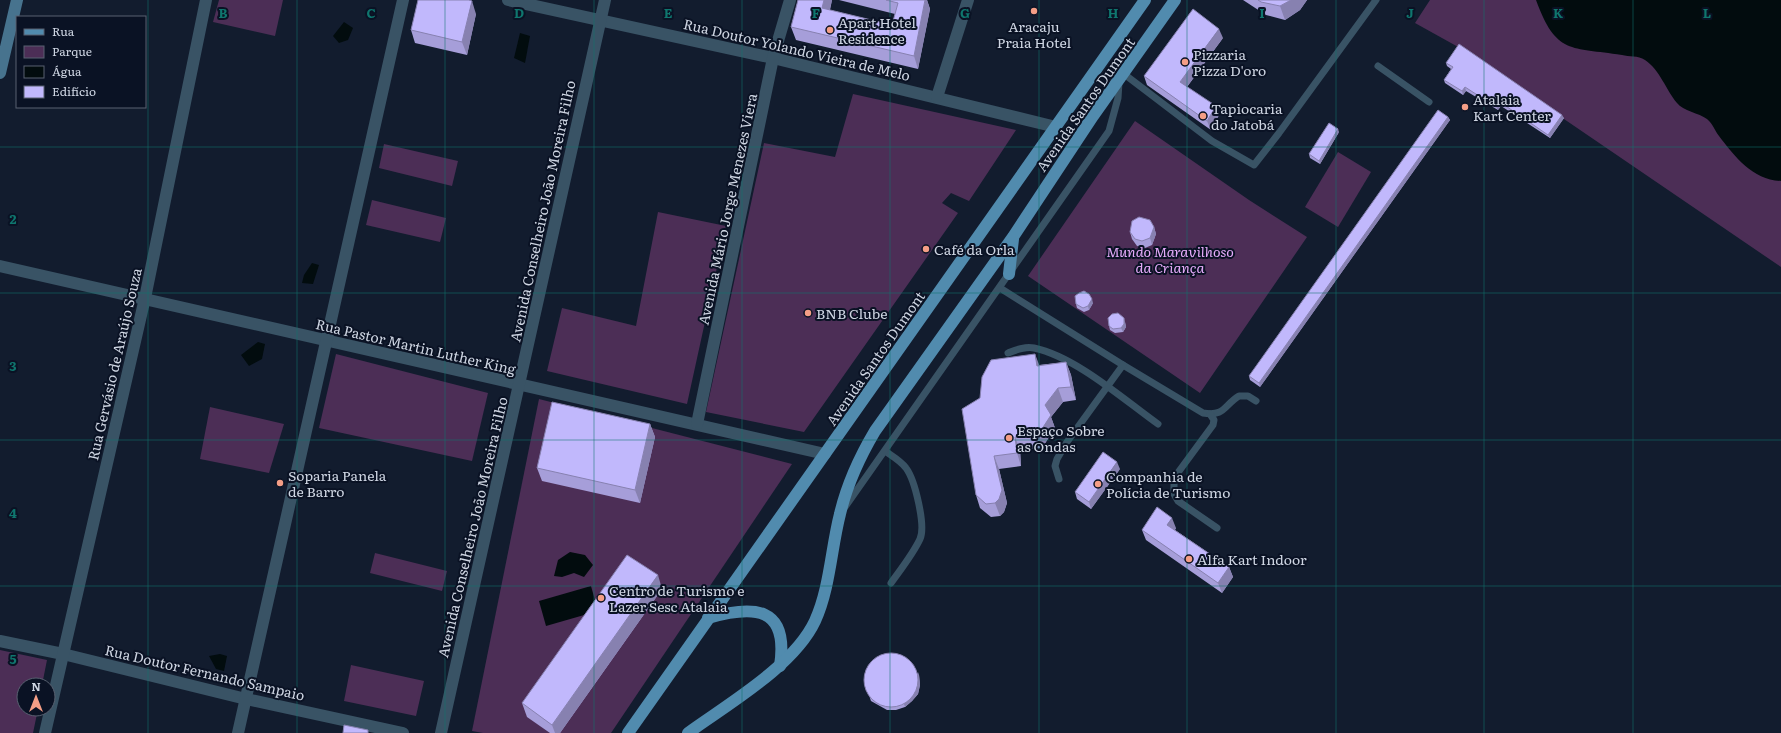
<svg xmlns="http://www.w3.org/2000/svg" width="1781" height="733" viewBox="0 0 1781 733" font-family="Literata,serif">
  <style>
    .green { fill: #4c2e56 }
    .water { fill: #020c0e }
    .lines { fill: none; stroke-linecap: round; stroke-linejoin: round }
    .lane { stroke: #395365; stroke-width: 7 }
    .street { stroke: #395365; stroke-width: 12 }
    .secondary { stroke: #47738e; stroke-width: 12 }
    .primary { stroke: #518bae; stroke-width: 12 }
    .wall { fill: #a69ed9 }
    .shaded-wall { fill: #8781b0 }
    .building { fill: #c1b8fc; stroke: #8781b0 }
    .grid { fill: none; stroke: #0f766e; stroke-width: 1; stroke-opacity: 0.55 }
    .poi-dot { fill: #f49e86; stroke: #0a1224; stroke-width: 1.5 }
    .labels { text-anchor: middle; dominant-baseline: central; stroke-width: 4; stroke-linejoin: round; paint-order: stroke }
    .poi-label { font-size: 14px; fill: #ced5e2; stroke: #0a1224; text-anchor: start }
    .street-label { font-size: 14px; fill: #ced5e2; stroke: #0a1224 }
    .park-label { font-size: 14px; font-style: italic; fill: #e6abfb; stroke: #0a1224 }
    .grid-label { font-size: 13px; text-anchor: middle; font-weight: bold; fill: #0f766e; stroke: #0a1224; stroke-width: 4; stroke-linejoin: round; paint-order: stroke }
  </style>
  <rect width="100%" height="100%" fill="#121c2e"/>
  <g class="green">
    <path d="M219 0H283L275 36 213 22Z"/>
    <path d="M1430 0H1781V267L1460 48 1415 23Z"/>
    <path d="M853 94 1016 130 969 201 951 193 942 203 958 213 804 432 706 412 764 143 835 157Z"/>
    <path d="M1135 121 1249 200 1307 237 1200 393 1028 276Z"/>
    <path d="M384 144 458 161 452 186 379 168Z"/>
    <path d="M1338 152 1371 172 1338 227 1305 207Z"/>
    <path d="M372 200 446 218 440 242 366 225Z"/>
    <path d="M658 212 726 226 687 404 547 371 562 308 636 326Z"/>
    <path d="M336 354 488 393 472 461 319 428Z"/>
    <path d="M539 399 792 464 611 733H483L472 731Z"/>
    <path d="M210 407 284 424 269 473 200 459Z"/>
    <path d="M375 553 447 571 442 591 370 573Z"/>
    <path d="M0 650 47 660 42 685H24V709H38L33 733H0Z"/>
    <path d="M351 665 424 681 416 716 344 701Z"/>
  </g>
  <g class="water">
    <path d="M1536 0H1781V181C1753 180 1735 157 1719 136 1715 131 1713 124 1707 119 1699 113 1683 111 1677 103 1666 90 1660 70 1645 60 1638 55 1629 57 1622 55 1571 47 1556 55 1536 0Z"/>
    <path d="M344 22 353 28 348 40 339 43 333 36Z"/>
    <path d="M520 33 530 36 525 63 514 58Z"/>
    <path d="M312 263 319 265 313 284 302 283 304 275Z"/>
    <path d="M258 342 265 344 262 359 249 366 241 355Z"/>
    <path d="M570 552 585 555 593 565 584 577 574 573 562 577 554 576 558 560Z"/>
    <path d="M591 586 598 611 546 626 539 601Z"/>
    <path d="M220 654 227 656 224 671 216 669 209 656Z"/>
  </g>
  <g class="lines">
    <g class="lane">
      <path d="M1378 66 1429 102"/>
      <path d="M1124 74 1212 141 1254 165 1279 133 1376 0"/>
      <path d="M1000 288 1123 365 1203 413C1225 417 1224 405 1239 396H1248L1256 401"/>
      <path d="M1008 353C1016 350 1025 346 1034 348 1076 357 1123 399 1158 424"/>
      <path d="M1210 414 1214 420 1213 425 1174 478V494L1178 501 1217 528"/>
      <path d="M885 451C892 456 901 461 906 468 915 480 926 526 920 539 913 554 901 569 891 583"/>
      <path d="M1059 479 1055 466 1057 459 1067 442 1123 365"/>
      <path d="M845 507 1109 131 1118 98 1119 82"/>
    </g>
    <g class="street">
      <path d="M508 0 773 58 1056 127"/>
      <path d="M937 97 968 0"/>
      <path d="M0 266 825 454"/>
      <path d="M697 424 773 58 790 0"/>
      <path d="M0 641 63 654 246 699 403 733"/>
      <path d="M45 733 145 298 206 0"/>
      <path d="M238 733 403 0"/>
      <path d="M441 733 605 0"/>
    </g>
    <path class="secondary" d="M0 73 17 0"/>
    <g class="primary">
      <path d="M1009 274 1013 239"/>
      <path d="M708 618C754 605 789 606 780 666"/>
      <path d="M628 733 1145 0"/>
      <path d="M688 733C728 704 794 666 815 621 830 588 831 549 840 514 847 484 859 458 875 431L1013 237 1093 116 1175 0"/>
    </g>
  </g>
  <g class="wall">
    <path d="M798 0H832L830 10 892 25 895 14 839 0H927L930 9 918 69 796 40 791 27Z"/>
    <path d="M1243 0H1307L1300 10 1285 20 1266 15Z"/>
    <path d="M476 14 467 55 415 43 411 30Z"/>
    <path d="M1223 38 1187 87 1219 115 1211 130 1147 85 1144 76Z"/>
    <path d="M1446 63 1564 118 1550 138 1501 106 1498 110 1466 91 1463 95 1445 83 1444 80 1451 69 1447 66Z"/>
    <path d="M1448 117 1450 120 1260 387 1250 380 1249 376Z"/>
    <path d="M1339 132 1320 164 1310 158 1309 154Z"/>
    <path d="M1154 227 1156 234 1152 245 1145 248 1137 246 1132 239 1130 232Z"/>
    <path d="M1093 303 1089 310 1084 312 1077 308 1076 304Z"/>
    <path d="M1125 322 1126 327 1123 332 1115 333 1110 330 1109 326Z"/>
    <path d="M1066 362 1071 375 1076 400 1063 402 1051 417 1055 428 1042 448 1020 450 1021 466 999 469 1007 503 1004 512 1000 516 991 517 980 508 976 495 980 398 1039 365Z"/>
    <path d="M650 424 655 437 640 503 542 481 537 468Z"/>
    <path d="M1120 469 1091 509 1077 499 1075 492Z"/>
    <path d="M1176 528 1175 530 1229 567 1233 577 1222 593 1146 540 1142 530Z"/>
    <path d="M662 589 560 733H550L527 717 522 703Z"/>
    <path d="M919 675 920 685 918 694 912 701 905 707 896 710H887L871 701 864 681Z"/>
  </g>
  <g class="shaded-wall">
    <path d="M824 0H832L827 21 822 8Z"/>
    <path d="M925 0H927L930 9 918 69 914 56Z"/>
    <path d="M1291 0H1307L1300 10 1285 20 1280 6Z"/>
    <path d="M472 1 476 14 467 55 462 42Z"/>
    <path d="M1219 29 1223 38 1183 92 1180 82Z"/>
    <path d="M1465 87 1466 91 1463 95 1462 91Z"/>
    <path d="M1500 102 1501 106 1498 110 1496 107Z"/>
    <path d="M1216 106 1219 115 1211 130 1207 121Z"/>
    <path d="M1562 115 1564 118 1550 138 1548 135Z"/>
    <path d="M1448 117 1450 120 1260 387 1259 383Z"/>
    <path d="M1338 129 1339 132 1320 164 1319 161Z"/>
    <path d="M1154 227 1156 234 1152 245 1150 238Z"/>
    <path d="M1092 299 1093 303 1089 310 1088 306Z"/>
    <path d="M1124 318 1125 322 1126 327 1123 332 1121 328Z"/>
    <path d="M1035 354 1040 367 1037 366Z"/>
    <path d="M1066 362 1071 375 1076 400 1071 387Z"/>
    <path d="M1058 388 1063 402 1051 417 1055 428 1042 448 1038 435 1045 405Z"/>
    <path d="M650 424 655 437 640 503 635 490Z"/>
    <path d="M1015 437 1020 450 1021 466 1017 453Z"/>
    <path d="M994 456 999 469 1007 503 1004 512 1000 516 995 503Z"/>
    <path d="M1117 462 1120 469 1091 509 1089 502Z"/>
    <path d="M1172 518 1176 528 1171 535 1167 525Z"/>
    <path d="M1229 567 1233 577 1222 593 1218 583Z"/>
    <path d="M658 575 662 589 560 733H555L552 725Z"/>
    <path d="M918 672 919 675 920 685 918 694 912 701 905 707 904 704Z"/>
  </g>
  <g class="building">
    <path d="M418 0H469L472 1 462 42 411 30Z"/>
    <path d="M798 0H824L822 8 892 25 898 3 886 0H925L914 56 791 27Z"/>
    <path d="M1258 0H1291L1280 6 1261 2Z"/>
    <path d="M1193 9 1219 29 1180 82 1216 106 1207 121 1144 76Z"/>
    <path d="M1459 44 1562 115 1548 135 1500 102 1496 107 1465 87 1462 91 1444 80 1453 67 1446 63Z"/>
    <path d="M1438 110 1448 117 1259 383 1249 376Z"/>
    <path d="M1329 123 1338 129 1319 161 1309 154Z"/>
    <path d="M1139 217 1150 220 1154 227 1150 238 1142 241 1135 239 1130 232 1132 221Z"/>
    <path d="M1084 291 1089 294 1092 299 1088 306 1083 308 1076 304 1075 296 1079 293Z"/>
    <path d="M1118 313 1124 318V324L1121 328 1113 329 1109 326 1108 318 1112 314Z"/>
    <path d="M1035 354 1037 366 1066 362 1071 387 1058 388 1045 405 1051 415 1038 435 1015 437 1017 453 994 456 1002 490 999 499 995 503 986 504 976 495 962 409 980 398 982 377 991 360Z"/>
    <path d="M552 402 650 424 635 490 537 468Z"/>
    <path d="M1103 452 1117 462 1089 502 1075 492Z"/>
    <path d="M1157 507 1172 518 1167 525 1229 567 1218 583 1142 530Z"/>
    <path d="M627 555 658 575 552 725 522 703Z"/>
    <circle cx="891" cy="680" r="27"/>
    <path d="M344 725 368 730V733H343Z"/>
  </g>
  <path class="grid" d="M148 0V733M297 0V733M445 0V733M594 0V733M742 0V733M890 0V733M1039 0V733M1187 0V733M1336 0V733M1484 0V733M1633 0V733M0 147H1781M0 293H1781M0 440H1781M0 586H1781"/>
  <g class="poi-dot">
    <circle cx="1034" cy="11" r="4"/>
    <circle cx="830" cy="30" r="4"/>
    <circle cx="1185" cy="62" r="4"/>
    <circle cx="1465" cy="107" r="4"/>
    <circle cx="1203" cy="116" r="4"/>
    <circle cx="926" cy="249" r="4"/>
    <circle cx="808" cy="313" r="4"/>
    <circle cx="1009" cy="438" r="4"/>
    <circle cx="280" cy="483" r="4"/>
    <circle cx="1098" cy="484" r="4"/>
    <circle cx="1189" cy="559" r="4"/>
    <circle cx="601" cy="598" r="4"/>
  </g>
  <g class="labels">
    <g class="poi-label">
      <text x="838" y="22">Apart Hotel<tspan x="838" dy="16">Residence</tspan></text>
      <text x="1034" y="26" text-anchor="middle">Aracaju<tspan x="1034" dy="16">Praia Hotel</tspan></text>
      <text x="1193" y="54">Pizzaria<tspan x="1193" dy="16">Pizza D'oro</tspan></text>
      <text x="1473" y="99">Atalaia<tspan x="1473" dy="16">Kart Center</tspan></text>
      <text x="1211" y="108">Tapiocaria<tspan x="1211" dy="16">do Jatobá</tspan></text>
      <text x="934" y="249">Café da Orla</text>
      <text x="816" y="313">BNB Clube</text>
      <text x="1017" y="430">Espaço Sobre<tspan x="1017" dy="16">as Ondas</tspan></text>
      <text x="288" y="475">Soparia Panela<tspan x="288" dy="16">de Barro</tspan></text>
      <text x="1106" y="476">Companhia de<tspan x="1106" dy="16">Polícia de Turismo</tspan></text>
      <text x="1197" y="559">Alfa Kart Indoor</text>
      <text x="609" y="590">Centro de Turismo e<tspan x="609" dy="16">Lazer Sesc Atalaia</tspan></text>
    </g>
    <g class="street-label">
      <text transform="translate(797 49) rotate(13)">Rua Doutor Yolando Vieira de Melo</text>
      <text transform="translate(1085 104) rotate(-55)">Avenida Santos Dumont</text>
      <text transform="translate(727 209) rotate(-78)">Avenida Mário Jorge Menezes Viera</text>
      <text transform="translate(542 211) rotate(-78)">Avenida Conselheiro João Moreira Filho</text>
      <text transform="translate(416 346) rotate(13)">Rua Pastor Martin Luther King</text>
      <text transform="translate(875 358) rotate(-55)">Avenida Santos Dumont</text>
      <text transform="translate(114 364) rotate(-77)">Rua Gervásio de Araújo Souza</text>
      <text transform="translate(472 527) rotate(-77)">Avenida Conselheiro João Moreira Filho</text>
      <text transform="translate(205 672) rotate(13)">Rua Doutor Fernando Sampaio</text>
    </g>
    <g class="park-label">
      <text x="1170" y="251">Mundo Maravilhoso<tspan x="1170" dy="16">da Criança</tspan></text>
    </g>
  </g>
  <g class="grid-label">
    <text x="223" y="18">B</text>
    <text x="371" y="18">C</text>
    <text x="519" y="18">D</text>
    <text x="668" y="18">E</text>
    <text x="816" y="18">F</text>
    <text x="965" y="18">G</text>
    <text x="1113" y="18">H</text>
    <text x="1262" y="18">I</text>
    <text x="1410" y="18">J</text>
    <text x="1558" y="18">K</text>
    <text x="1707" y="18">L</text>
    <text x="13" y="224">2</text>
    <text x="13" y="371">3</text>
    <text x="13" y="518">4</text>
    <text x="13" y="664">5</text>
  </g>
  <rect x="16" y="16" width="130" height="92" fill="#0a1224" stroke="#586070"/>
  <rect x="24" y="29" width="20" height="6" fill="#518bae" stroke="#586070"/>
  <text x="52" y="36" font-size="12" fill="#ced5e2">Rua</text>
  <rect x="24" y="46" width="20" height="12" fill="#4c2e56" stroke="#586070"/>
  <text x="52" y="56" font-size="12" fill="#ced5e2">Parque</text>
  <rect x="24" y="66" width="20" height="12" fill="#020c0e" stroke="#586070"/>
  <text x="52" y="76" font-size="12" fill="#ced5e2">Água</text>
  <rect x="24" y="86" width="20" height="12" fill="#c1b8fc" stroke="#586070"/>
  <text x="52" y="96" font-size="12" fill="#ced5e2">Edifício</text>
  <g transform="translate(36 697)"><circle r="19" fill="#0a1224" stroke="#586070"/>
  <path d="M0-3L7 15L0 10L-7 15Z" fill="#f49e86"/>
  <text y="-6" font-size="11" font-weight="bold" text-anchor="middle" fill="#ced5e2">N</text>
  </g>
</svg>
